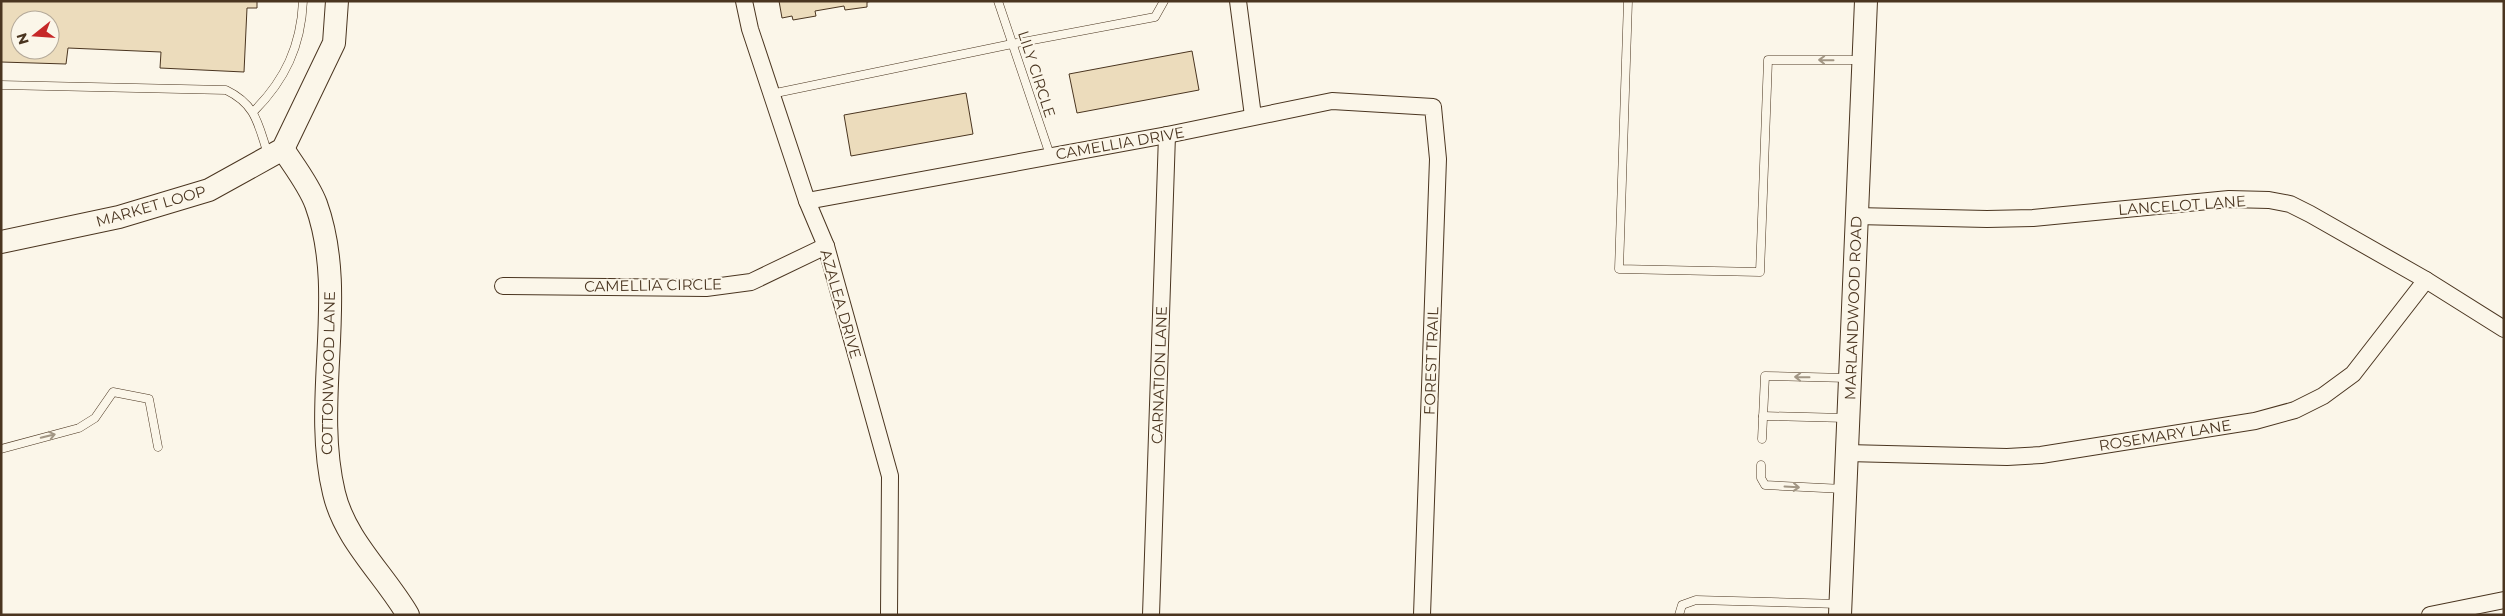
<svg xmlns="http://www.w3.org/2000/svg" width="2505" height="616" viewBox="0 0 2505 616" font-family="Montserrat,sans-serif">
  <style>
    .building { fill: #ecdcbc; stroke: #4a3520; fill-rule: evenodd }
    .lines { fill: none; stroke-linecap: round; stroke-linejoin: round }
    .lane-casing { stroke: #4a3520; stroke-width: 9 }
    .street-casing { stroke: #4a3520; stroke-width: 18 }
    .secondary-casing { stroke: #4a3520; stroke-width: 24 }
    .lane { stroke: #fbf6e9; stroke-width: 8 }
    .street { stroke: #fbf6e9; stroke-width: 16 }
    .secondary { stroke: #fbf6e9; stroke-width: 22 }
    .oneway { stroke: #a29684 }
    .labels { text-anchor: middle; dominant-baseline: central; stroke-width: 4; stroke-linejoin: round; paint-order: stroke }
    .street-label { font-size: 15px; fill: #4a3520; stroke: #fbf6e9 }
  </style>
  <rect width="100%" height="100%" fill="#fbf6e9"/>
  <g class="building">
    <path d="M1 1H257V8H247L244 72 160 68 161 52 68 48 66 64 1 62ZM20 20H50V50H20Z"/>
    <path d="M779 1H873L867 2V7L845 10 844 6 815 11 816 16 793 20 792 16 782 18Z"/>
    <path d="M1192 51 1199 90 1077 113 1069 74Z"/>
    <path d="M966 93 973 134 851 156 844 115Z"/>
  </g>
  <g class="lines">
    <defs>
      <g id="lane">
        <path d="M998 1 1050 155"/>
        <path d="M1628 1 1619 269 1760 272 1768 60H1862"/>
        <path d="M1 85 226 90C257 105 258 125 268 154"/>
        <path d="M771 94 1012 44 1155 17 1164 1"/>
        <path d="M254 111C285 80 301 46 303 1"/>
        <path d="M1763 416 1846 418"/>
        <path d="M1762 439 1765 376 1848 378"/>
        <path d="M1 449 79 428 95 418 113 392 149 399 158 447"/>
        <path d="M1761 465V478L1765 485 1844 489"/>
        <path d="M1679 615 1682 605 1696 600 1839 604"/>
      </g>
      <g id="street">
        <path d="M744 1 750 29 807 201 826 246 890 476 889 615"/>
        <path d="M1238 1 1253 116"/>
        <path d="M807 201 1167 135 1332 101 1433 107 1438 159 1422 615"/>
        <path d="M1856 216 1987 219 2033 218 2229 199 2269 200 2290 204 2310 214 2426 280 2504 329"/>
        <path d="M503 286 706 288 751 282 826 246"/>
        <path d="M1847 453 2007 457 2041 455 2255 421 2295 410 2323 396 2353 374 2426 280"/>
        <path d="M1151 615 1167 135"/>
        <path d="M2430 615 2504 600"/>
      </g>
      <g id="secondary">
        <path d="M283 149C294 166 309 185 316 204 349 295 311 398 334 493 345 540 384 574 408 615"/>
        <path d="M1 242 119 217 209 190 283 149 334 43 337 1"/>
        <path d="M1840 615 1866 1"/>
      </g>
    </defs>
    <use href="#lane" class="lane-casing"/>
    <use href="#street" class="street-casing"/>
    <use href="#secondary" class="secondary-casing"/>
    <use href="#lane" class="lane"/>
    <use href="#street" class="street"/>
    <use href="#secondary" class="secondary"/>
  </g>
  <defs><path id="oneway-shaft" d="M-6 0H5M1.5-3L5.5 0L1.5 3" fill="none" stroke-width="1.6" stroke-linecap="round" stroke-linejoin="round" transform="scale(1.25)"/></defs>
  <g class="oneway">
    <use href="#oneway-shaft" transform="translate(1826 60) rotate(-179)"/>
    <use href="#oneway-shaft" transform="translate(1802 377) rotate(-179)"/>
    <use href="#oneway-shaft" transform="translate(48 436) rotate(-14)"/>
    <use href="#oneway-shaft" transform="translate(1792 487) rotate(3)"/>
  </g>
  <g class="labels">
    <g class="street-label">
      <text transform="translate(1037 74) rotate(72)">LILY CIRCLE</text>
      <text transform="translate(1120 143) rotate(-10)">CAMELLIA DRIVE</text>
      <text transform="translate(2182 205) rotate(-4)">LANCELOT LANE</text>
      <text transform="translate(151 206) rotate(-16)">MARKET LOOP</text>
      <text transform="translate(653 285) rotate(-1)">CAMELLIA CIRCLE</text>
      <text transform="translate(841 304) rotate(74)">AZALEA DRIVE</text>
      <text transform="translate(1853 308) rotate(-88)">MARLANDWOOD ROAD</text>
      <text transform="translate(1431 361) rotate(-88)">FOREST TRAIL</text>
      <text transform="translate(328 373) rotate(-89)">COTTONWOOD LANE</text>
      <text transform="translate(1159 375) rotate(-88)">CARNATION LANE</text>
      <text transform="translate(2165 435) rotate(-9)">ROSEMARY LANE</text>
    </g>
  </g>
  <rect width="2505" height="616" fill="none" stroke="#4a3520" stroke-width="5"/>
  <g transform="translate(35 35) rotate(253)"><circle r="24" fill="#fbf6e9" stroke="#b4a999"/>
  <path d="M0-4L9 19L0 12L-9 19Z" fill="#c62828"/>
  <text y="-8" font-size="14" font-weight="bold" text-anchor="middle" fill="#4a3520">N</text>
  </g>
</svg>
